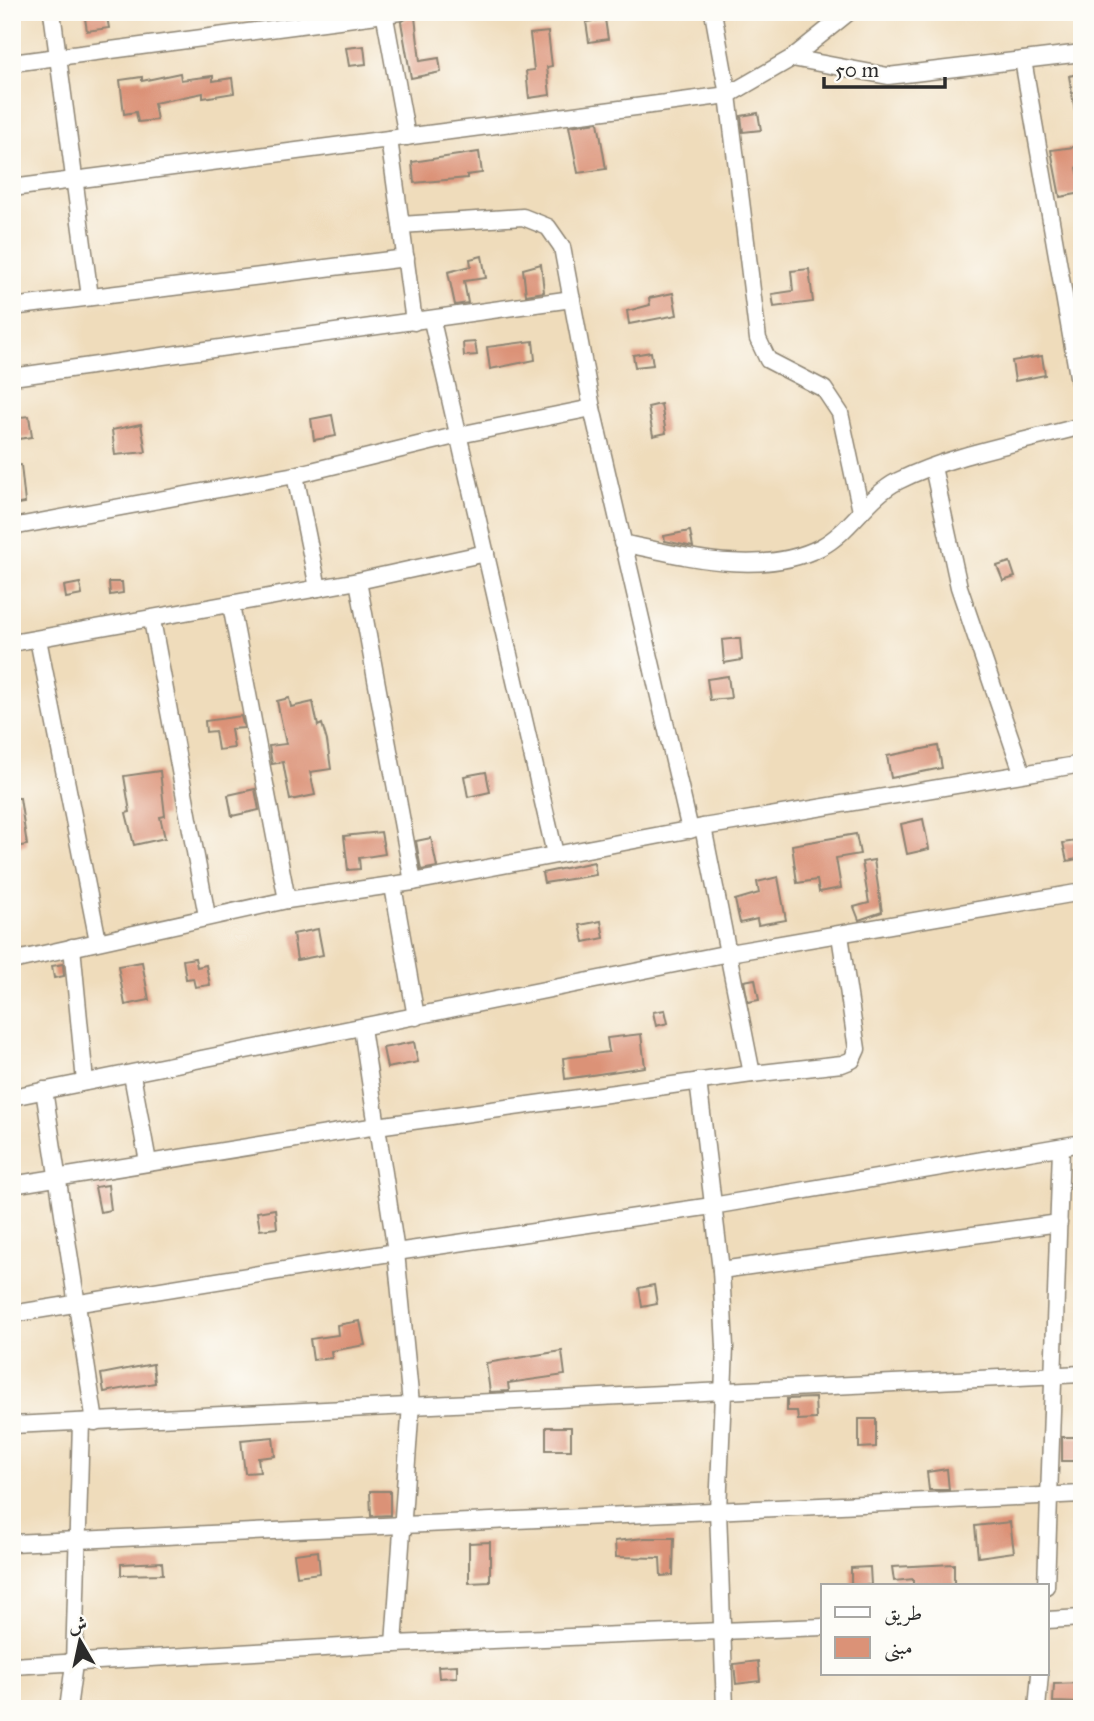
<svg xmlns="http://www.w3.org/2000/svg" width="1094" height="1721" viewBox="0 0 1094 1721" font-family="'IM FELL Great Primer',Amiri,serif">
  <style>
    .building { fill: #db9277 }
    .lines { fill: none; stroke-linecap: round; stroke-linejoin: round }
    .minor-casing { stroke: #8d8473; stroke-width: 19 }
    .minor { stroke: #fff; stroke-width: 16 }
  </style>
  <rect width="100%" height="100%" fill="#fdfcf7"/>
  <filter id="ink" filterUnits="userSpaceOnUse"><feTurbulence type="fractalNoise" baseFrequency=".0143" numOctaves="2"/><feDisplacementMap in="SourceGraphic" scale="14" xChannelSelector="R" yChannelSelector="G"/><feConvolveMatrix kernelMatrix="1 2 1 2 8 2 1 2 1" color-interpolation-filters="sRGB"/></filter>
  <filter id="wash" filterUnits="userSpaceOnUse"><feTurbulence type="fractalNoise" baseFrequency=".00686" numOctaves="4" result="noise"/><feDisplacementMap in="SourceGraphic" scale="28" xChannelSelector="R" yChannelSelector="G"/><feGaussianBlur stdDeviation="1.57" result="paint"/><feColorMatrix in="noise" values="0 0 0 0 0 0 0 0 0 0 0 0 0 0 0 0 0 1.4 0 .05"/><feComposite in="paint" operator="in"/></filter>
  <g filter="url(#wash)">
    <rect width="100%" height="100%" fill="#efdcbb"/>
    <g id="blocks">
      <g class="building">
        <path d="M84 12H106L109 28 87 31Z"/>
        <path d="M409 17H415L420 61 439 58 441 72 411 78 401 22Z"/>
        <path d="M605 19 608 39 589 42 586 22Z"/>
        <path d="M548 32 552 66 547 67 550 95 529 98 526 71 534 70 530 34Z"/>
        <path d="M364 46 366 64 349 66 346 48Z"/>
        <path d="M180 73 181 80 213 76V81L232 78 234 93 203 98V93L154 103 157 120 138 122 136 112 124 114 120 80 142 77V81Z"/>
        <path d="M1082 73V110L1075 111 1069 76Z"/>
        <path d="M758 113 761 130 743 132 741 116Z"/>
        <path d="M598 122 606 169 578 173 569 126Z"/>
        <path d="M1082 146V166L1077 167 1082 193 1060 197 1051 150Z"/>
        <path d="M479 152 482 173 467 175V178L414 183 412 162Z"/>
        <path d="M482 256 486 278 464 281 468 303 455 305 448 272 471 266 470 259Z"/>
        <path d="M541 264 544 292 526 295 523 269Z"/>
        <path d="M809 269 813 302 774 307 772 294 793 291 791 271Z"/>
        <path d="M673 293 677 315 629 324 627 311 650 305 649 298Z"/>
        <path d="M533 341 535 360 490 369 487 347Z"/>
        <path d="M475 342 477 355 464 356 463 343Z"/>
        <path d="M651 352 653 365 635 367 633 355Z"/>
        <path d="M1042 356 1045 375 1015 381 1012 361Z"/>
        <path d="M661 404 666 433 653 436 648 407Z"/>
        <path d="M332 415 336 436 314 440 311 419Z"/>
        <path d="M29 416 32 437 12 440V418Z"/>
        <path d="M141 424 146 452 115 455 112 430Z"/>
        <path d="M21 465 25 503 12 505V466Z"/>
        <path d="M690 531 693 547 665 541 664 536Z"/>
        <path d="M1010 562 1015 577 1003 581 997 566Z"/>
        <path d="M109 582H122L123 593 110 595Z"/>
        <path d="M80 583 82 595 66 598 64 586Z"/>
        <path d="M740 638 742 660 724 663 722 640Z"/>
        <path d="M728 676 731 698 710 700 707 679Z"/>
        <path d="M289 698 291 707 313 702 318 726 322 724 327 741 331 769 310 772 315 795 290 800 283 762 272 764 269 746 286 744 277 701Z"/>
        <path d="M241 716 244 728 231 729 234 748 218 750 215 731 206 732 205 721Z"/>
        <path d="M938 746 942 768 891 778 887 756Z"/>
        <path d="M160 771 165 816 160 817 165 838 134 845 126 813 130 812 124 776Z"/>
        <path d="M486 772 490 792 468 797 464 776Z"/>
        <path d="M255 789 259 810 232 816 228 795Z"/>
        <path d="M12 798H20L27 845 14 847Z"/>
        <path d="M923 819 929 849 907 854 901 824Z"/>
        <path d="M381 832 385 854 359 858 360 869 348 870 344 836Z"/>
        <path d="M856 834 860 854 836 858 841 888 819 892 817 880 797 883 792 845Z"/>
        <path d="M431 838 437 867 421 870 416 841Z"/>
        <path d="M1082 840V858L1067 861 1063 843Z"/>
        <path d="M874 860 882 912 859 920 854 907 869 903 862 862Z"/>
        <path d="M594 862 596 875 544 883 542 873Z"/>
        <path d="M778 877 786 920 758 925 757 919 740 923 735 900 759 893 757 882Z"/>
        <path d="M601 921 604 938 584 942 580 925Z"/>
        <path d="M318 929 323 955 297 960 293 934Z"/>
        <path d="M195 958 197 967 206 965 210 985 195 987 193 978 186 979 183 960Z"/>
        <path d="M142 962 149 1000 125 1005 118 966Z"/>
        <path d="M63 964 64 976 54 978 52 966Z"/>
        <path d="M755 979 759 1000 748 1002 744 981Z"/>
        <path d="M665 1010 668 1023 656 1026 653 1012Z"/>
        <path d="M641 1034 645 1067 565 1079 563 1058 609 1052 607 1038Z"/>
        <path d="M414 1042 418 1062 387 1068 383 1048Z"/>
        <path d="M108 1185 111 1210 100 1212 95 1187Z"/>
        <path d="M275 1209 277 1228 260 1230 257 1212Z"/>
        <path d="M654 1285 657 1304 642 1307 639 1288Z"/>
        <path d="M360 1321 365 1345 331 1351 332 1358 313 1360 310 1339 338 1335 337 1325Z"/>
        <path d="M562 1351 565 1375 508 1383 509 1391 490 1392 486 1363Z"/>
        <path d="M153 1364 155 1383 104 1392 101 1374Z"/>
        <path d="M815 1398 816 1419 798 1420 797 1411H787V1399Z"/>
        <path d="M859 1419H876V1447L859 1448Z"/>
        <rect x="546" y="1427" width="25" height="23"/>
        <path d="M273 1437 275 1456 258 1458 260 1472 245 1473 241 1440Z"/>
        <rect x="1062" y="1437" width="20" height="24"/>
        <path d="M947 1469 949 1490H929L927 1472Z"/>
        <path d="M370 1491H390V1515L371 1516Z"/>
        <path d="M1010 1522 1014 1552 978 1557 975 1526Z"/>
        <path d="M645 1538H674L673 1575 661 1576 660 1558 616 1557 615 1541Z"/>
        <path d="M490 1542V1582L469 1583V1543Z"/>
        <path d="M318 1551 320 1573 297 1576 294 1554Z"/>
        <path d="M162 1562 163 1574 121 1575V1564Z"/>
        <path d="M954 1564V1586H913V1579L894 1581 892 1567Z"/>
        <path d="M870 1567 871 1585H851V1568Z"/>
        <path d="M758 1661 760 1681 736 1684 734 1664Z"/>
        <path d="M457 1665V1677L439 1678 438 1666Z"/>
        <path d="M1082 1683V1703L1053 1702 1054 1684Z"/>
      </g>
    </g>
  </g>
  <g filter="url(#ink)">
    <use href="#blocks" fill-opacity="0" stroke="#8d8473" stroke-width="2"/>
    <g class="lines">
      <defs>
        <g id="minor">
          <path d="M52 12 90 297"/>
          <path d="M384 12 407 137"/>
          <path d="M713 12 728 95 758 339 768 360 824 389 840 413 861 511"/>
          <path d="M792 58 888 76 1082 53"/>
          <path d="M1023 60 1082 399"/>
          <path d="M12 63 400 12"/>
          <path d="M389 139 728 95 792 58 849 12"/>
          <path d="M12 188 389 139 401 225 523 217 548 227 562 247 592 408 690 830"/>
          <path d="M401 225 414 322"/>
          <path d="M12 307 406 258"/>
          <path d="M432 321 555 854"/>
          <path d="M12 377 572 299"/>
          <path d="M933 467 959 587 1022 772"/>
          <path d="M295 475 318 588"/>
          <path d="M12 527 295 475 459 435 592 408"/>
          <path d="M622 543C684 556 761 578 821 547 850 532 868 496 898 481 952 454 1023 442 1082 426"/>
          <path d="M358 581 413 882"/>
          <path d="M231 605 287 900"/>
          <path d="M152 620 207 916"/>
          <path d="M38 639 98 941"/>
          <path d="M12 643 358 581 486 553"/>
          <path d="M703 827 752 1074"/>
          <path d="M393 886 416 1017"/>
          <path d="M72 947 85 1082"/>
          <path d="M12 961 287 900 413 882 703 827 1082 764"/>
          <path d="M362 1028 396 1252 411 1404 394 1644"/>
          <path d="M132 1075 148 1162"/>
          <path d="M698 1081 721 1270 725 1347 718 1510 725 1709"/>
          <path d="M44 1090 95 1422"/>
          <path d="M12 1097 729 953 1082 892"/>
          <path d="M12 1185 377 1126 752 1074 842 1064 852 1060 857 1049 840 935"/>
          <path d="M721 1270 1059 1223"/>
          <path d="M12 1314 396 1252 712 1206 1082 1143"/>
          <path d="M12 1425 1082 1374"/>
          <path d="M12 1543 1082 1494"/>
          <path d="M1046 1586 1061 1148"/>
          <path d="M1047 1620 1082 1618"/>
          <path d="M12 1666 394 1644 823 1627"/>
          <path d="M68 1709 74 1664 81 1422"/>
          <path d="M1037 1709 1040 1674"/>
        </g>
      </defs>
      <use href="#minor" class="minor-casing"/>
      <use href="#minor" class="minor"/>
    </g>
  </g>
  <rect width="1094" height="1721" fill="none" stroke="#fdfcf7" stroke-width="42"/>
  <rect x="821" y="1584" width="228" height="91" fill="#fdfcf7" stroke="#a9a8a5" stroke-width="2"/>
  <rect x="835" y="1607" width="35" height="10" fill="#ffffff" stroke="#a9a8a5" stroke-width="2"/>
  <text x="884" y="1620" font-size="21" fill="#2b2b2b">طريق</text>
  <rect x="835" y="1637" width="35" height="21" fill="#db9277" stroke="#a9a8a5" stroke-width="2"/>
  <text x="884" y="1654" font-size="21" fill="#2b2b2b">مبنى</text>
  <g transform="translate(80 1641) rotate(351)" stroke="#fdfcf7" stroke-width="5" paint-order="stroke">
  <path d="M0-5L12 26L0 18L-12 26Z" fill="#2b2b2b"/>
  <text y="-10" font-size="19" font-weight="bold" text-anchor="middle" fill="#2b2b2b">ش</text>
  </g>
  <path d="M824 77v10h121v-10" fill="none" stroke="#2b2b2b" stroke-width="3.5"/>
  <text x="835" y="77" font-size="21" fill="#2b2b2b" stroke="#fdfcf7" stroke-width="5" paint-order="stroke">50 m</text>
</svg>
